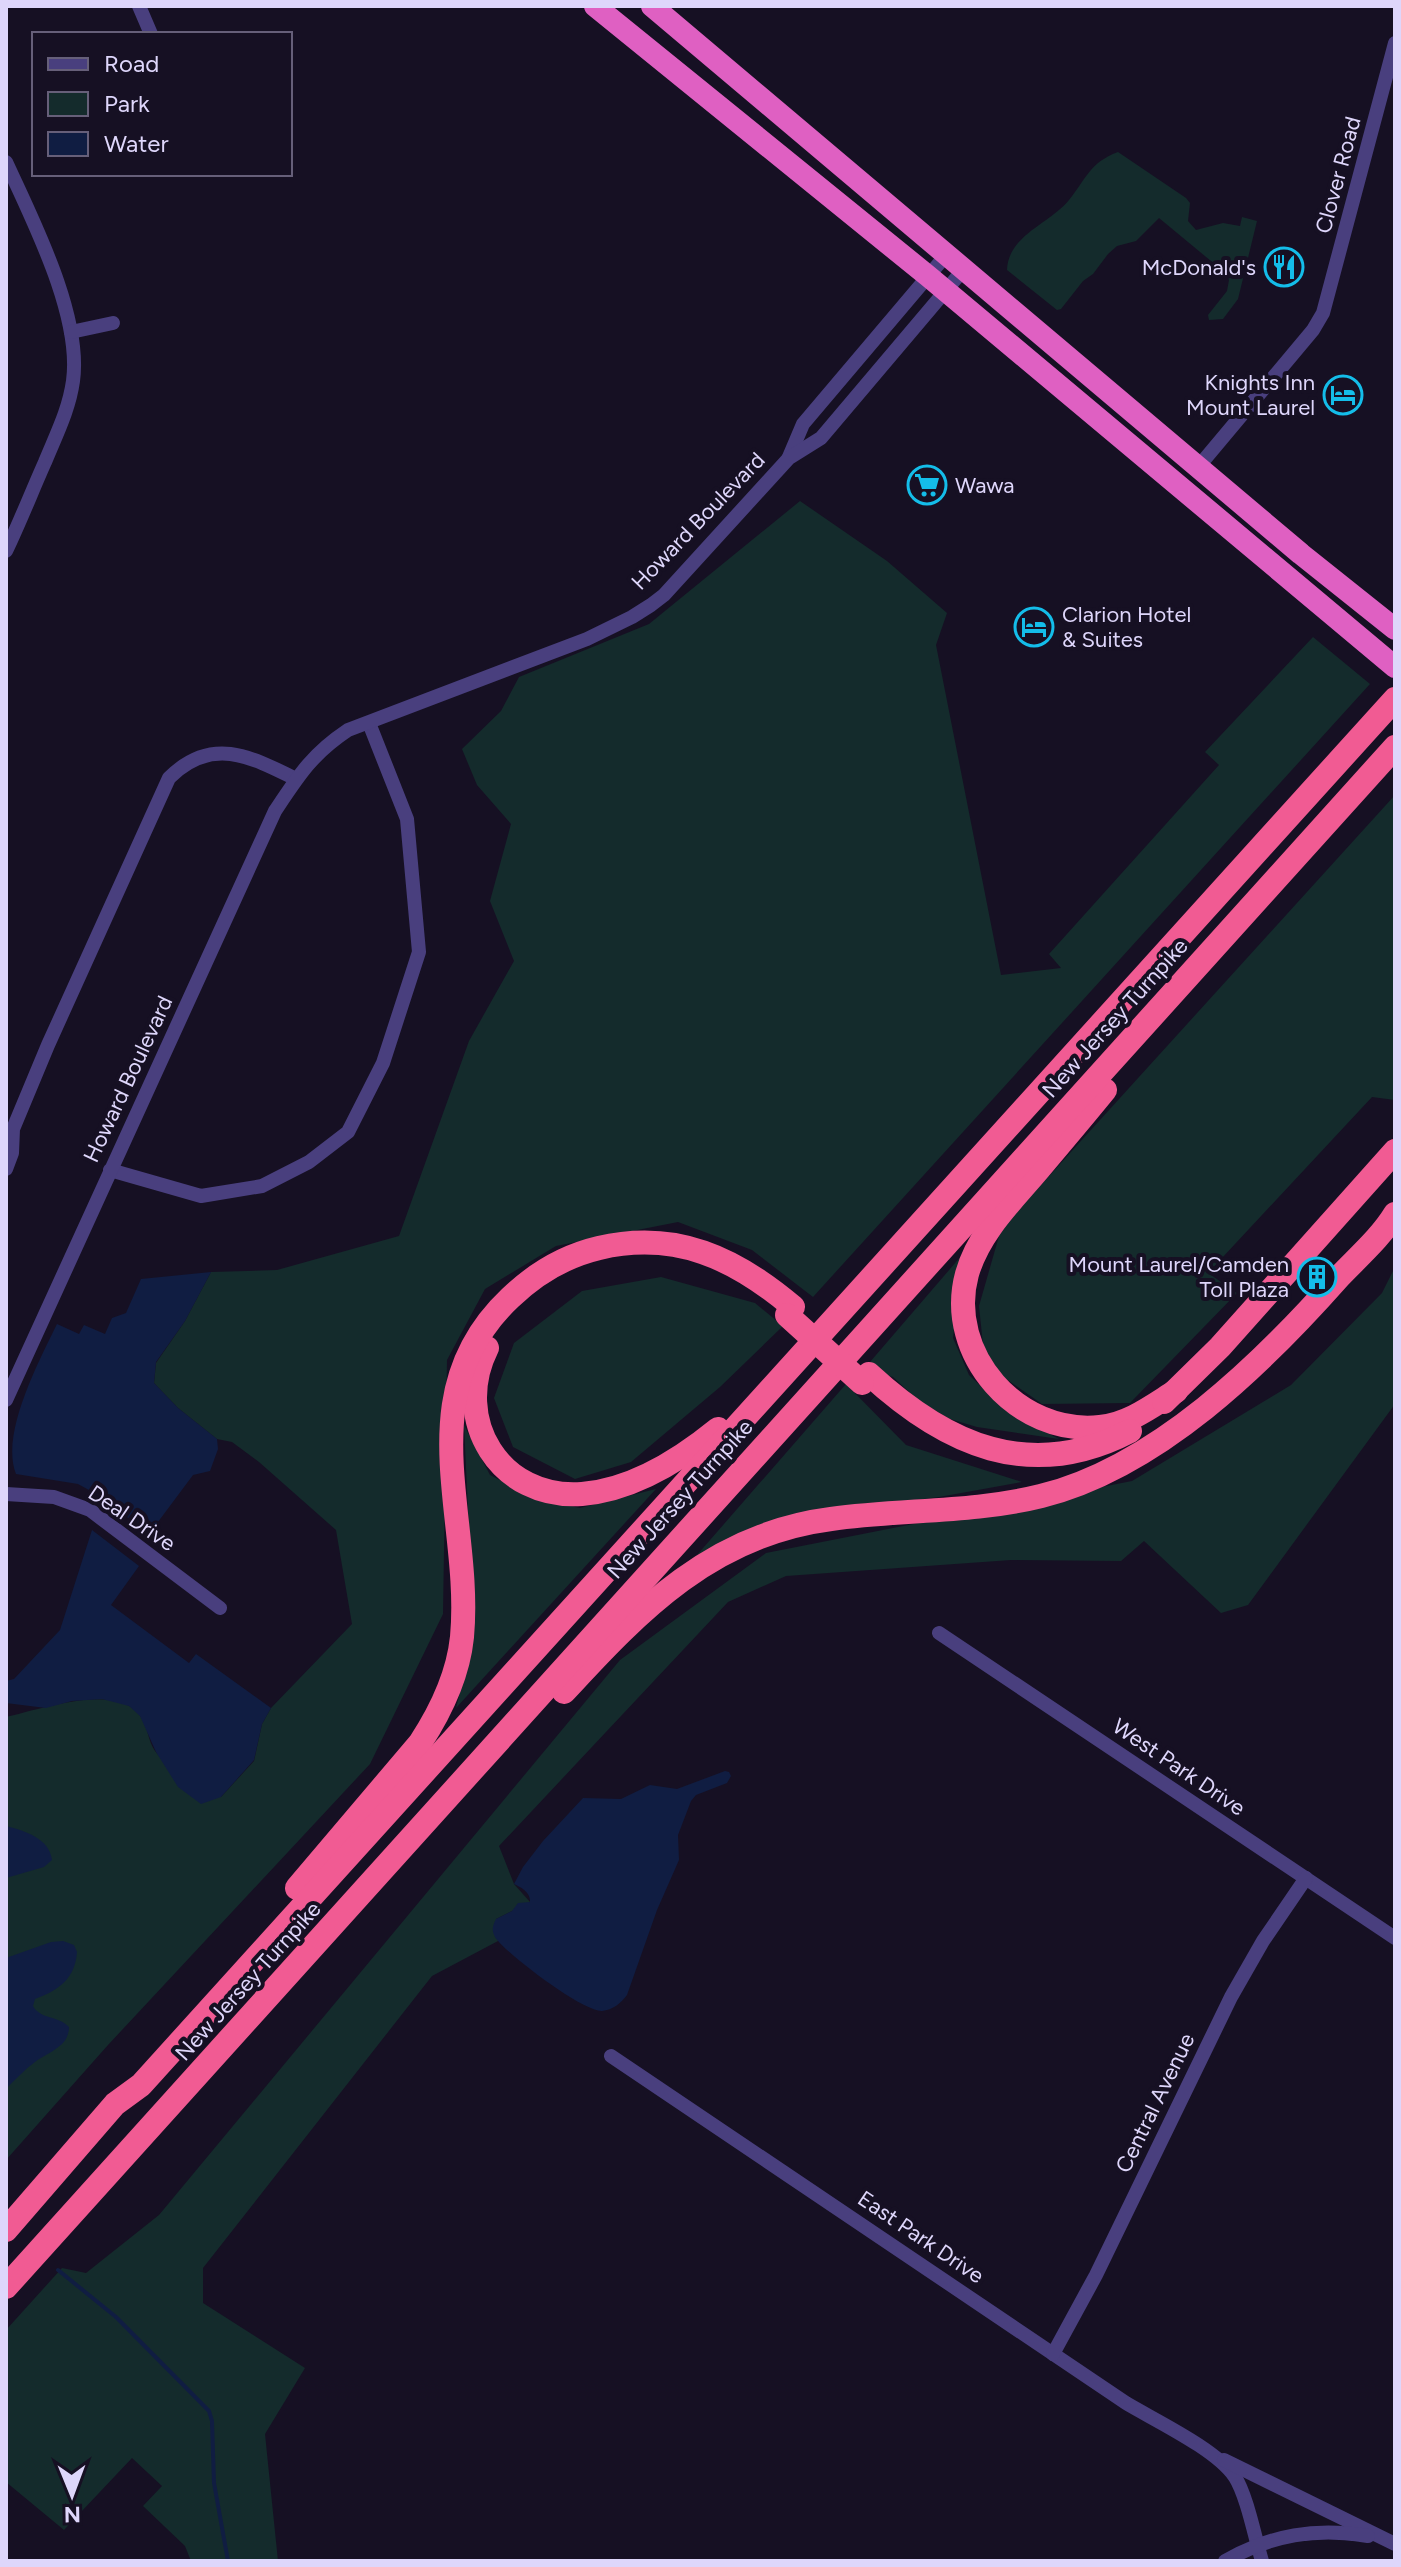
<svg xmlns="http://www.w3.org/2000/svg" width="1401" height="2567" viewBox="0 0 1401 2567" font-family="Figtree,sans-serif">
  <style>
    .green { fill: #142b2c }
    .water { fill: #101d42 }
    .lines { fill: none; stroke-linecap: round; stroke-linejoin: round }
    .stream { stroke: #101d42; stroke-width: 4 }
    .minor { stroke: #493f7e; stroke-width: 14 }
    .trunk { stroke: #df60c2; stroke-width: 22 }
    .motorway { stroke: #f15b93; stroke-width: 24 }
    .motorway-bridge { stroke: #f15b93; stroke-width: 24 }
    .labels { text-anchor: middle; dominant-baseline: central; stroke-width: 8; stroke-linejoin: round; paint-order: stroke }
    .street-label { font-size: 22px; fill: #ded6fb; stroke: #161023 }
    .poi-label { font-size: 22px; fill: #ded6fb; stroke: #161023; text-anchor: end }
  </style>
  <rect width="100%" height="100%" fill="#161023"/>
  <g class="green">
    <path d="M1118 152 1186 198 1190 203 1188 221 1196 230 1223 223 1240 226 1242 217 1257 221 1238 299 1223 319 1209 320 1208 315 1227 291 1229 280 1223 271 1159 218 1136 241 1117 246 1108 254 1093 274 1083 281 1061 309 1057 310 1007 270C1008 235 1051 223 1069 200 1087 178 1089 163 1118 152Z"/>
    <path d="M800 501 887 561 947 613 936 645 1001 975 1061 968 1049 954 1219 765 1205 752 1313 637 1370 684 813 1297 752 1250 678 1222 556 1246 485 1289 447 1360 443 1614 370 1764 108 2045 6 2160V1717C39 1710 118 1681 141 1717 148 1727 148 1741 155 1751 164 1763 207 1787 221 1797L254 1761 262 1724 271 1708 352 1624 336 1530 259 1462 232 1442 217 1439 178 1408 154 1383 156 1363 185 1321 211 1272 277 1270 399 1236 469 1041 514 961 490 901 511 824 477 785 462 749 501 711 519 677 649 624Z"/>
    <path d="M1395 795V1100L1372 1097 1208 1273 1237 1293 1130 1403 1042 1404 985 1364 979 1306 1001 1229Z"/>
    <path d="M962 1255 953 1338 969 1375 1009 1413 1059 1439 977 1427 950 1419 919 1401 893 1377 883 1374 870 1362Z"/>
    <path d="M1395 1267V1404L1248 1605 1221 1613 1144 1541 1121 1561 1011 1560 786 1576 728 1602 499 1846 514 1884 530 1902 496 1919 498 1941 432 1976 203 2268V2303L305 2368 265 2434 278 2561H191L185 2546 143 2506 162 2486 132 2458 64 2530 6 2482V2330L62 2268 86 2273 159 2215 620 1660 766 1553 1132 1481 1291 1385 1382 1293Z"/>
    <path d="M661 1277 755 1303 783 1326 720 1387 631 1462 575 1479 513 1447 494 1398 514 1343 582 1291Z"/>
    <path d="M846 1384 906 1445 1022 1482 939 1497 813 1513 697 1555Z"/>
    <path d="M464 1425 490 1475 534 1498 580 1508 656 1489 456 1708 474 1637Z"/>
  </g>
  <g class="water">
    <path d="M211 1272 185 1321 156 1362 154 1383 178 1408 217 1439 218 1449 210 1471 193 1475 149 1534 98 1495 78 1484 16 1474C0 1434 39 1361 57 1324L79 1334 84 1325 105 1334 112 1318 126 1313 141 1279Z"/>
    <path d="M92 1530 139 1566 111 1605 189 1663 196 1654 271 1708 262 1724 254 1760 221 1797 201 1804 178 1787 156 1752 140 1716 129 1706 102 1699 72 1701 46 1708 6 1703V1681L14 1679 60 1630Z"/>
    <path d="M725 1771 729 1772 731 1776 727 1783 696 1795 691 1801 678 1835 679 1860 657 1910 627 1995C621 2003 613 2010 602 2011 583 2012 505 1953 495 1937 491 1930 493 1925 496 1919L512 1911 518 1903 530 1902C531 1893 521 1887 514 1884L523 1867 543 1841 583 1798 621 1799 650 1785 677 1789Z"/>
    <path d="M6 1826C25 1831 49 1838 52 1860L44 1867 6 1878Z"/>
    <path d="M63 1941 74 1945 77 1952C75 1979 59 1990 35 1999L33 2006C41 2020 58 2015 69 2027 69 2047 48 2052 35 2062 24 2070 15 2080 6 2089V1958L51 1942Z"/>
  </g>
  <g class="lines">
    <path class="stream" d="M58 2270 116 2317 209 2411 212 2421 214 2483 228 2561"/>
    <g class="minor">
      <path d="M139 6 151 34"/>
      <path d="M6 162C33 221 82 316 73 381 69 410 56 435 45 462 32 491 20 522 6 551"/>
      <path d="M71 332 113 323"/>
      <path d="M789 457 803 424 947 254"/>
      <path d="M1199 466 1313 330 1323 313 1395 43"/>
      <path d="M6 1169 12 1153 13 1129 48 1045 169 778C211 736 250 756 296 779"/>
      <path d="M110 1170 201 1196 262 1186 309 1162 348 1132 383 1063 419 952 407 819 369 723"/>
      <path d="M6 1400 275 811C299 775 312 754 348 730L587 639 632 617 651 605 664 595 789 458 821 438 964 269"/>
      <path d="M6 1494 54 1497 90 1510 220 1608"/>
      <path d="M939 1633 1395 1938"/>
      <path d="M611 2056 1126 2403C1156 2421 1216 2449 1235 2477 1247 2496 1255 2538 1262 2561"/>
      <path d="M1053 2354 1096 2275 1231 1997 1263 1941 1306 1878"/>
      <path d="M1224 2460 1395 2544"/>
      <path d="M1225 2561C1271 2535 1316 2527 1368 2536"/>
    </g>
    <g class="trunk">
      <path d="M595 6 928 276 1395 667"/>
      <path d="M652 6 1301 554 1395 629"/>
    </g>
    <g class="motorway">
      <path d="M1105 1090C1083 1117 1061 1143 1039 1169 1012 1201 979 1232 967 1274 945 1354 1018 1436 1100 1427 1129 1424 1152 1406 1176 1391"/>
      <path d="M487 1348C451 1420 500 1500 582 1494 632 1490 680 1460 718 1429"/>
      <path d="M869 1374C946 1445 1030 1483 1130 1431"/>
      <path d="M1164 1402 1220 1347 1395 1151"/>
      <path d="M564 1692C640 1609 713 1534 831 1519 901 1509 973 1513 1041 1496 1157 1467 1262 1364 1339 1277 1358 1257 1381 1237 1395 1214"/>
      <path d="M297 1888 420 1743C441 1711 458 1676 462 1637 473 1518 407 1395 510 1298 535 1274 565 1256 599 1248 676 1230 735 1258 793 1307"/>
      <path d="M6 2230 115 2104 141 2085 1395 699"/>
      <path d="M6 2287 1395 747"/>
    </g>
    <path class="motorway-bridge" d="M787 1315 862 1383"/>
  </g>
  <defs>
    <symbol id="restaurant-ring" viewBox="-11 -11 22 22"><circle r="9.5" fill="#161023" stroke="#14bde9" stroke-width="1.5"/><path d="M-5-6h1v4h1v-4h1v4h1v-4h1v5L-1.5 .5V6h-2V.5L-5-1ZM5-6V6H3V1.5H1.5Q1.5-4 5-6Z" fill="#14bde9"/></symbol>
    <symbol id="hotel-ring" viewBox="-11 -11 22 22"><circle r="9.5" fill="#161023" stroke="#14bde9" stroke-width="1.5"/><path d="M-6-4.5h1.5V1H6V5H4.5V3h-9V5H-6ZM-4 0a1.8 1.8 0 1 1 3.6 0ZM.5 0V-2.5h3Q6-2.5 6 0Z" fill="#14bde9"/></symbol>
    <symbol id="supermarket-ring" viewBox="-11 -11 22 22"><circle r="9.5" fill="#161023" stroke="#14bde9" stroke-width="1.5"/><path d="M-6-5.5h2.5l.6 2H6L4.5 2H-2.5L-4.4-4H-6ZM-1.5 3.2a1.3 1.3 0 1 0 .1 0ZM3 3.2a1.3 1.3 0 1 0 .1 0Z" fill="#14bde9"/></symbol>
    <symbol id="building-ring" viewBox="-11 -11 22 22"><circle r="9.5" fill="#161023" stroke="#14bde9" stroke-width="1.5"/><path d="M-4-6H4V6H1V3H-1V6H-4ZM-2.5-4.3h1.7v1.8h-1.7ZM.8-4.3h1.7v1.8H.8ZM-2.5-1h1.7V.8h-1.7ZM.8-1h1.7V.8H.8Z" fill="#14bde9"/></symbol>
  </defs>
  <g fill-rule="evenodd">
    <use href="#restaurant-ring" x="1262" y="245" width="44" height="44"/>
    <use href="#hotel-ring" x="1321" y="373" width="44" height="44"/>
    <use href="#supermarket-ring" x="905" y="463" width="44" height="44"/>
    <use href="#hotel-ring" x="1012" y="605" width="44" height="44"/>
    <use href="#building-ring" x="1295" y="1255" width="44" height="44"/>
  </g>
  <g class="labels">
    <g class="street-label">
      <text transform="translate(1338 175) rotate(-75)">Clover Road</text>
      <text transform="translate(698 521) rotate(-46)">Howard Boulevard</text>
      <text transform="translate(1115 1018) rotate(-48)">New Jersey Turnpike</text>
      <text transform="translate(128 1079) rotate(-65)">Howard Boulevard</text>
      <text transform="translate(680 1499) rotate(-48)">New Jersey Turnpike</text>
      <text transform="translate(132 1518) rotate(34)">Deal Drive</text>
      <text transform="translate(1179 1767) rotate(34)">West Park Drive</text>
      <text transform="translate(248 1981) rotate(-48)">New Jersey Turnpike</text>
      <text transform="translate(1155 2103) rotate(-64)">Central Avenue</text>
      <text transform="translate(921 2237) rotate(34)">East Park Drive</text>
    </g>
    <g class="poi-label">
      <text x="1256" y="267">McDonald's</text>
      <text x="1315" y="382">Knights Inn<tspan x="1315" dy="25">Mount Laurel</tspan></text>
      <text x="955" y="485" text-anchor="start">Wawa</text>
      <text x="1062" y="614" text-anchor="start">Clarion Hotel<tspan x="1062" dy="25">&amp; Suites</tspan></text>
      <text x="1289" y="1264">Mount Laurel/Camden<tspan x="1289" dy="25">Toll Plaza</tspan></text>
    </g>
  </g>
  <rect width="1401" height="2567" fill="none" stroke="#ded6fb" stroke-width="16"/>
  <rect x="32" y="32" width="260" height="144" fill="#161023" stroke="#665f79" stroke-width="2"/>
  <rect x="48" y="58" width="40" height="12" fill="#493f7e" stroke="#665f79" stroke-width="2"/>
  <text x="104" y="72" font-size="24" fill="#ded6fb">Road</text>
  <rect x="48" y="92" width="40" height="24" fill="#142b2c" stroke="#665f79" stroke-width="2"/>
  <text x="104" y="112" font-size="24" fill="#ded6fb">Park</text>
  <rect x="48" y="132" width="40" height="24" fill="#101d42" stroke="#665f79" stroke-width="2"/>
  <text x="104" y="152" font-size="24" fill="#ded6fb">Water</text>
  <g transform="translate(72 2495) rotate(179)" stroke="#161023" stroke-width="6" paint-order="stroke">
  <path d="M0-6L14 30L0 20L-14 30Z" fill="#ded6fb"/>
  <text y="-12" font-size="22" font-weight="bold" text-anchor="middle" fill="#ded6fb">N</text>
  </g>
</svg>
